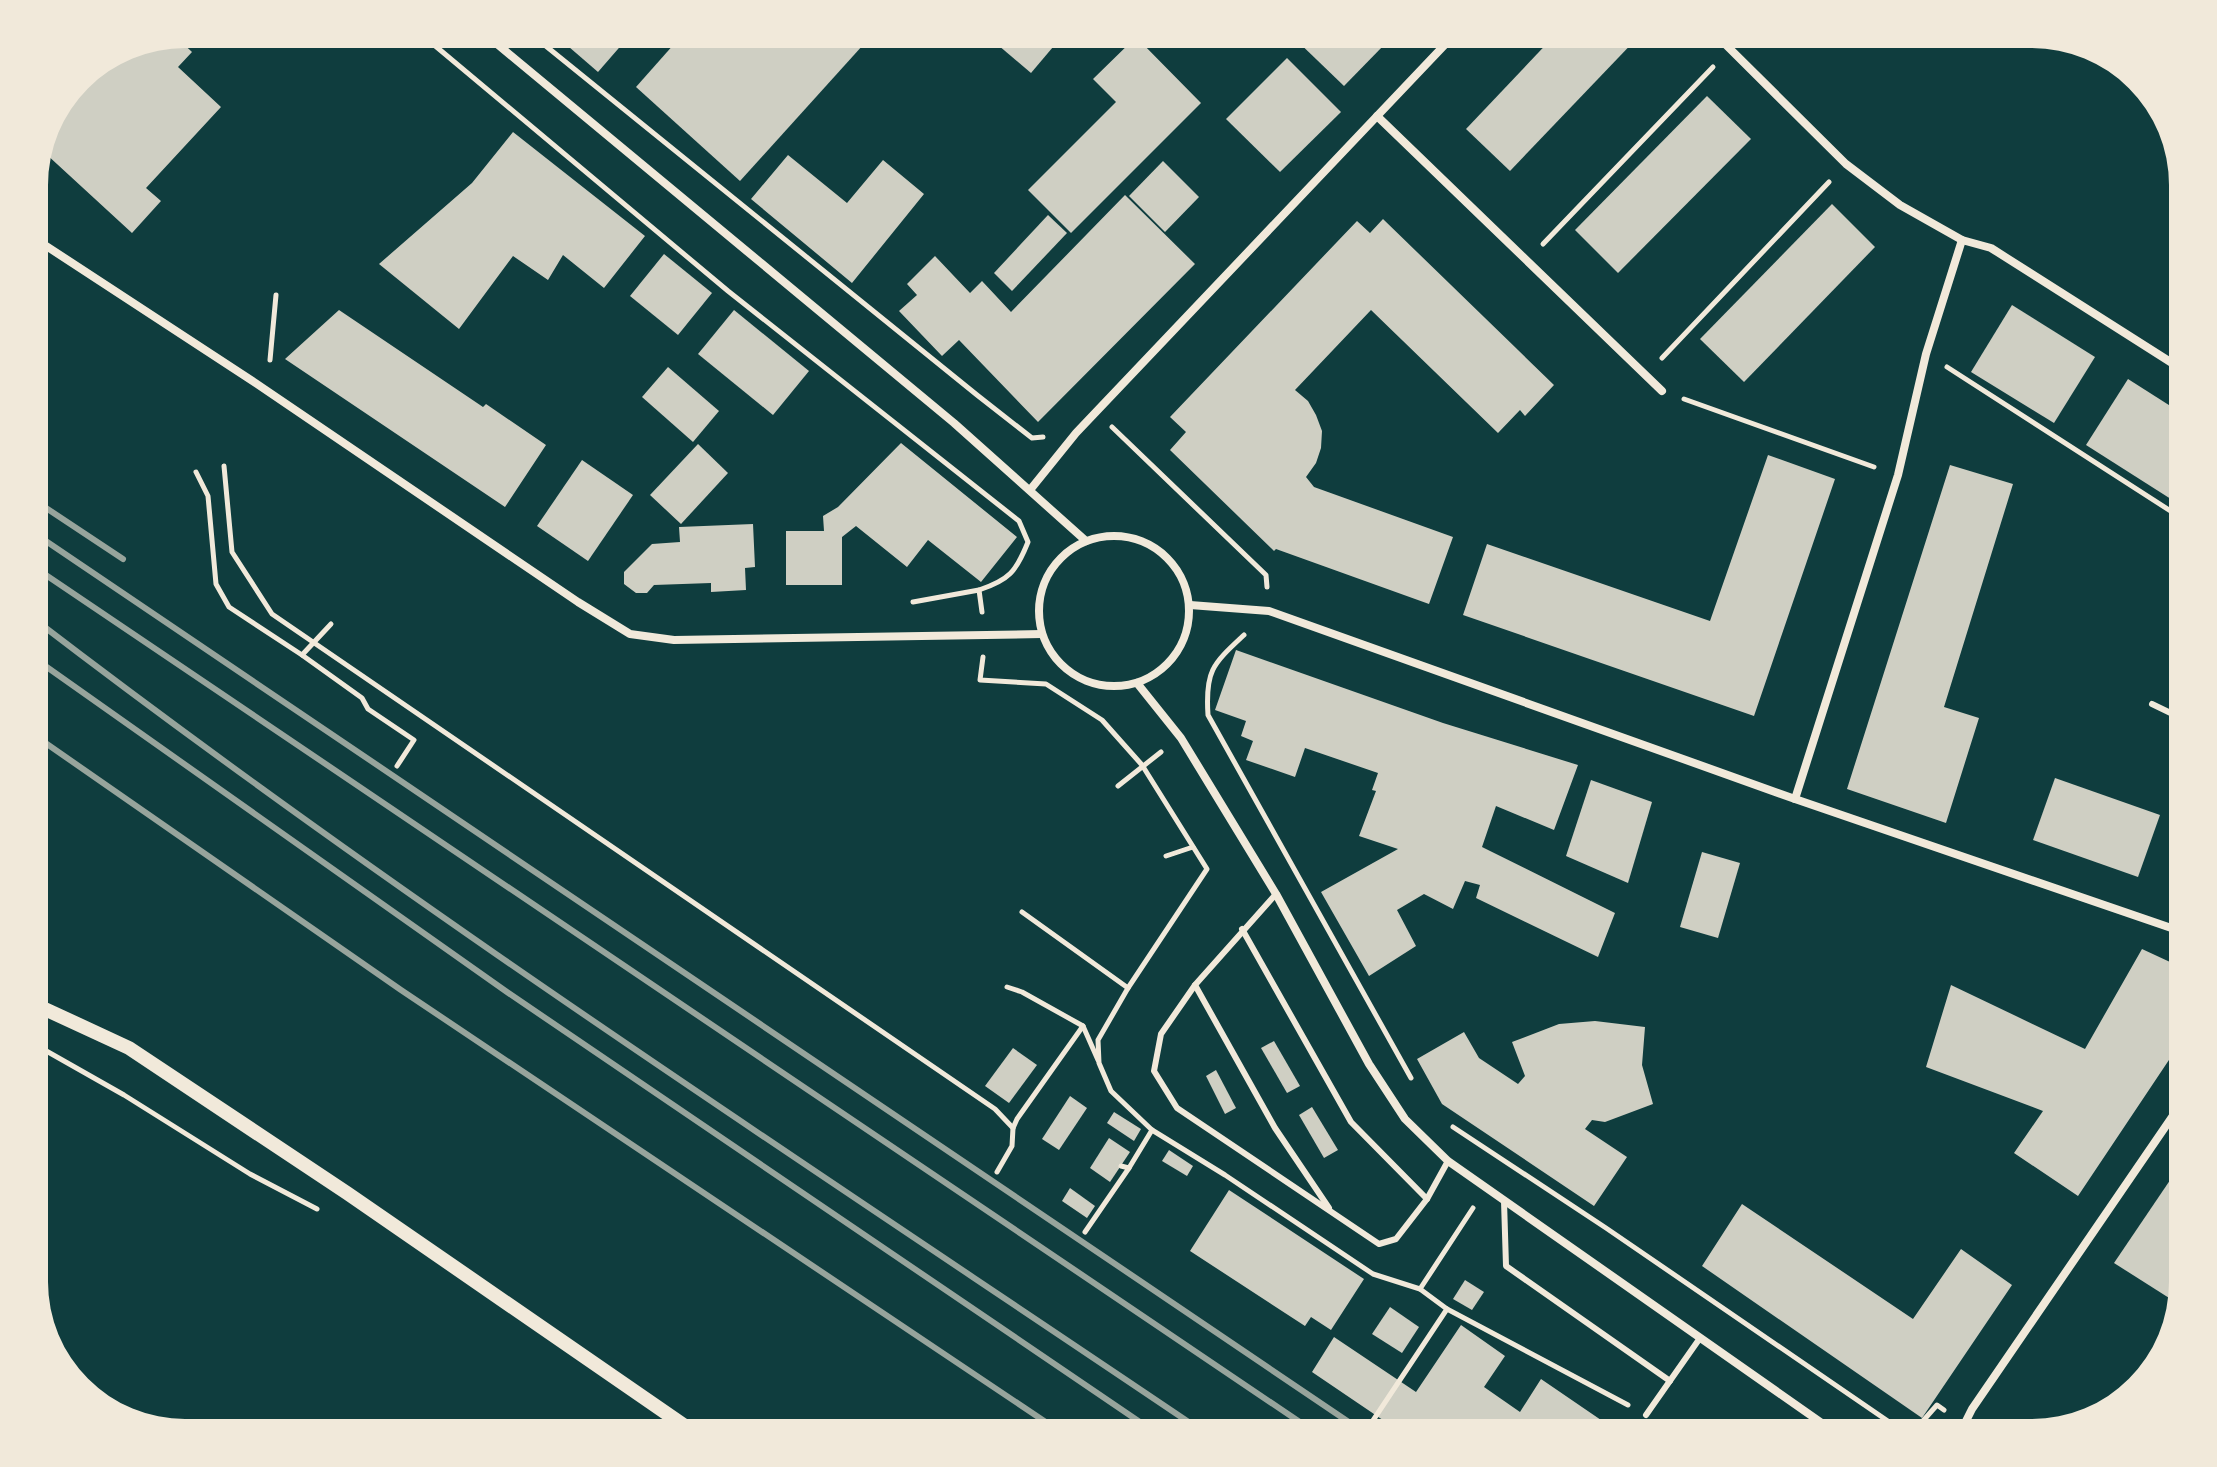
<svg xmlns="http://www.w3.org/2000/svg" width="2217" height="1467" viewBox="0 0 2217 1467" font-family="'Open Sans',sans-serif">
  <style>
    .building { fill: #cfcfc3 }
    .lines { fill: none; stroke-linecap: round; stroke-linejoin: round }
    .path { stroke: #f1e9da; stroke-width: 5 }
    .service { stroke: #f1e9da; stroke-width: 6 }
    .minor { stroke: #f1e9da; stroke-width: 8 }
    .tertiary { stroke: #f1e9da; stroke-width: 14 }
    .rail { stroke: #97a49c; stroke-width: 6 }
  </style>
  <rect width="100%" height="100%" fill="#0f3d3e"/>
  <g class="building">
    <path d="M554 34H631L598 72Z"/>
    <path d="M683 34H851L863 45 740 181 636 87Z"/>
    <path d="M985 34H1064L1031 73Z"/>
    <path d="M1290 34H1374L1384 45 1344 86Z"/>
    <path d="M1556 34H1641L1510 171 1466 129Z"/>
    <path d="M175 36 192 52 178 67 221 107 146 188 161 201 132 233 45 153 79 78 128 45Z"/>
    <path d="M1136 37 1201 103 1071 233 1028 190 1116 102 1093 79Z"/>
    <path d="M1287 58 1341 112 1280 172 1226 119Z"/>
    <path d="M1707 96 1751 139 1618 273 1575 230Z"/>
    <path d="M513 132 645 236 604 288 563 255 548 280 513 256 459 329 379 264 472 183Z"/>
    <path d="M788 155 847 203 883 160 924 194 852 283 751 199Z"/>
    <path d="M1163 161 1199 197 1165 232 1129 196Z"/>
    <path d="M1125 195 1195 264 1038 422 959 340 942 356 899 311 917 295 907 284 935 256 970 293 982 281 1011 312Z"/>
    <path d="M1832 204 1875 247 1744 382 1700 339Z"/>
    <path d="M1048 215 1067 233 1012 291 994 273Z"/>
    <path d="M1383 219 1554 385 1525 416 1520 410 1498 433 1371 310 1295 390 1308 401 1316 415 1322 431 1321 448 1316 463 1306 477 1314 487 1453 537 1429 604 1276 549 1274 551 1170 450 1186 432 1170 417 1357 221 1370 233Z"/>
    <path d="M664 254 712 293 678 335 630 296Z"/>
    <path d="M2012 305 2095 357 2054 423 1971 372Z"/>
    <path d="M339 310 483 407 486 404 546 445 505 507 285 359Z"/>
    <path d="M734 310 809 371 773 415 698 354Z"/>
    <path d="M668 367 719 411 693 442 642 397Z"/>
    <path d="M2128 379 2183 414V487L2174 501 2086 445Z"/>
    <path d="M901 443 1017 537 981 582 928 540 907 567 856 526 842 537V585H786V531H824L823 516 838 507Z"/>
    <path d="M698 444 728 473 681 524 650 495Z"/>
    <path d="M1768 455 1835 479 1754 716 1463 615 1487 544 1710 621Z"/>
    <path d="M582 460 633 495 588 561 537 526Z"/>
    <path d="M1950 465 2013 484 1944 707 1979 718 1946 823 1847 789Z"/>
    <path d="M753 524 755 567 745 568 746 590 711 592V583L654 585 647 593H636L624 584V572L652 544 680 542 679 527Z"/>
    <path d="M1236 650 1443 723 1578 765 1554 830 1496 806 1482 847 1615 913 1598 957 1476 898 1480 885 1465 881 1453 909 1424 894 1397 910 1416 946 1369 976 1321 892 1398 849 1359 836 1376 791 1372 790 1378 773 1305 748 1295 777 1246 760 1253 741 1241 736 1246 721 1215 710Z"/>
    <path d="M2055 778 2160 815 2138 877 2033 840Z"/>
    <path d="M1591 780 1652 802 1628 883 1566 856Z"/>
    <path d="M1702 852 1740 863 1718 938 1680 927Z"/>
    <path d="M2183 852V891L2169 885Z"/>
    <path d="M2142 949 2183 968V1039L2078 1196 2014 1153 2043 1111 1926 1067 1951 985 2085 1049Z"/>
    <path d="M1595 1021 1645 1027 1642 1065 1653 1104 1605 1122 1592 1120 1585 1129 1627 1157 1594 1206 1442 1104 1417 1059 1464 1032 1479 1058 1518 1084 1525 1076 1512 1042 1559 1024Z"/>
    <path d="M1274 1041 1300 1086 1287 1093 1261 1048Z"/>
    <path d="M1013 1048 1037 1065 1009 1103 985 1086Z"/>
    <path d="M1216 1070 1236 1108 1225 1114 1206 1076Z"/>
    <path d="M1070 1096 1087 1108 1059 1150 1042 1139Z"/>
    <path d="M1312 1107 1338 1150 1324 1158 1299 1115Z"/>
    <path d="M1114 1112 1141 1129 1134 1141 1107 1123Z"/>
    <path d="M1109 1138 1130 1152 1110 1182 1090 1168Z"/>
    <path d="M1169 1150 1193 1166 1187 1176 1162 1161Z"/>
    <path d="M2183 1161V1282L2177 1303 2114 1263Z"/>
    <path d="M1070 1188 1095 1206 1087 1218 1062 1201Z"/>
    <path d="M1229 1190 1364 1279 1331 1330 1311 1317 1305 1326 1190 1251Z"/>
    <path d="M1742 1204 1913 1319 1961 1249 2012 1285 1922 1418 1702 1266Z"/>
    <path d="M1465 1280 1484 1292 1472 1310 1453 1299Z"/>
    <path d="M1390 1307 1419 1327 1402 1353 1372 1334Z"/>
    <path d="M1461 1325 1505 1356 1484 1387 1520 1412 1541 1379 1620 1433H1402L1312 1372 1334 1337 1416 1392Z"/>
  </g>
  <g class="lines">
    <g class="path">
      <path d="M421 34 728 291 1019 521 1028 542C1016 572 1009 580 979 590"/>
      <path d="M531 34 977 395 1032 438 1043 437"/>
      <path d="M1543 244 1713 67"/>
      <path d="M1662 358 1829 182"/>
      <path d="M270 360 276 295"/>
      <path d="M1947 367 2183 519"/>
      <path d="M1684 399 1874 467"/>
      <path d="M1112 427 1266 575 1267 587"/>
      <path d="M224 466 232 552 272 614 995 1109 1013 1128"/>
      <path d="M196 472 208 496 216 584 229 607 302 655 362 698 368 709 414 740 397 766"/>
      <path d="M913 602 979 590 982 612"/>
      <path d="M1244 635C1213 664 1205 670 1208 715L1411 1078"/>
      <path d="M302 655 331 624"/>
      <path d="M983 657 980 680 1046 684 1102 720 1142 765 1207 869 1128 988 1098 1040 1099 1063 1111 1091 1152 1130 1225 1175 1373 1274 1420 1289 1447 1309 1628 1405"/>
      <path d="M1118 786 1161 752"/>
      <path d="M1166 856 1193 847"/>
      <path d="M1022 912 1128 988"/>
      <path d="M1007 987 1022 992 1083 1026 1098 1060"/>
      <path d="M34 1044 124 1095 250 1174 317 1209"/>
      <path d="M1453 1127 1606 1228 1898 1428 1922 1422 1937 1405 1944 1410"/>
      <path d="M1121 1166 1129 1168 1152 1130"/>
      <path d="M997 1172 1012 1146 1013 1128 1017 1119 1083 1026"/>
      <path d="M1085 1232 1129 1168"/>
      <path d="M1420 1289 1473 1208"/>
      <path d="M1370 1425 1447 1309"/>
    </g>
    <g class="service">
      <path d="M2152 704 2183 719"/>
      <path d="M1276 894 1195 985 1161 1034 1154 1071 1177 1108 1379 1244 1396 1239 1427 1199 1448 1161"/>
      <path d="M1242 929 1351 1122 1427 1199"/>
      <path d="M1195 985 1275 1128 1329 1208"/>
      <path d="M1504 1201 1506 1266 1670 1381"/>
      <path d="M1646 1415 1700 1338"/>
    </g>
    <g class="minor">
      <path d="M485 34 954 423 1086 541"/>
      <path d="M1715 34 1846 164 1900 205 1962 240 1926 354 1898 475 1795 799"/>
      <path d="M1377 116 1662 391"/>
      <path d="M34 238 257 384 578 602 630 634 674 640 1042 634"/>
      <path d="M1962 240 1991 248 2183 370"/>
      <path d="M1030 490 1076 433 1455 34"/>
      <circle cx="1114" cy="611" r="75"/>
      <path d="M1190 605 1269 611 1795 799 2183 932"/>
      <path d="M1137 683 1181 738 1276 894 1369 1064 1405 1119 1448 1161 1836 1433"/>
      <path d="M1960 1433 1972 1409 2183 1101"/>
    </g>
    <path class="tertiary" d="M34 1004 129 1048 347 1193 695 1433"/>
    <g class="rail">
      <path d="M34 500 123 559"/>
      <path d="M34 533 1365 1433"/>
      <path d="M34 567 1316 1433"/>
      <path d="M34 619C411 908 811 1167 1205 1433"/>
      <path d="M34 658 507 992 1156 1433"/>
      <path d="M34 735 401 990 1062 1433"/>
    </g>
  </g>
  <path d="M0 0H2217V1467H0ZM185 48H2032A137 137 0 0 1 2169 185V1282A137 137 0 0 1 2032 1419H185A137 137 0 0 1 48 1282V185A137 137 0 0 1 185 48Z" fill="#f1e9da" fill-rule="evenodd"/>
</svg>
